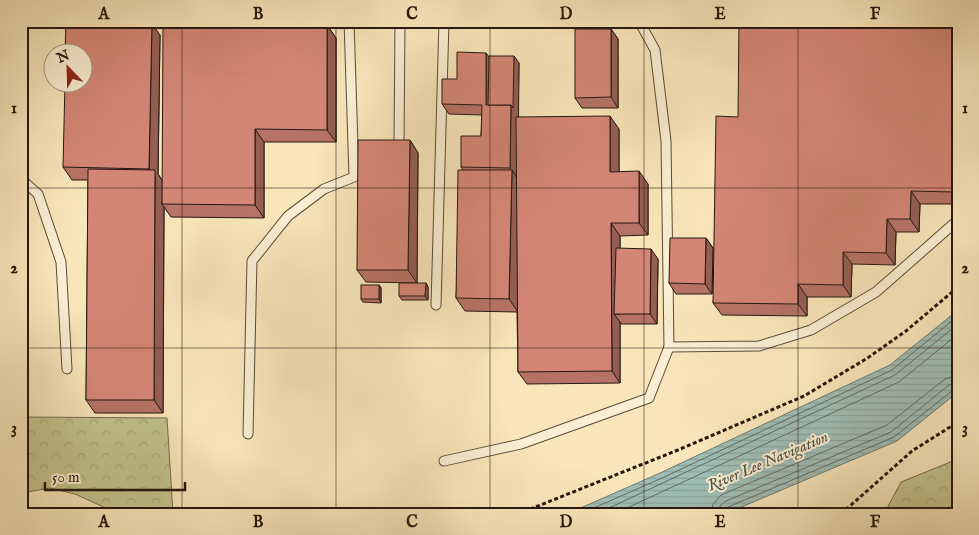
<svg xmlns="http://www.w3.org/2000/svg" width="979" height="535" viewBox="0 0 979 535" font-family="'IM FELL English',serif">
  <style>
    .forest { fill: url(#forest-crowns); stroke: #746d4e }
    .water { fill: url(#water-rules); stroke: #6e7b74 }
    .lines { fill: none; stroke-linecap: round; stroke-linejoin: round }
    .shore { stroke: #626a63; stroke-width: 1 }
    .service-casing { stroke: #5a4b3a; stroke-width: 11 }
    .path { stroke: #251710; stroke-width: 3; stroke-dasharray: 4 2.5; stroke-linecap: butt }
    .service { stroke: #faefd2; stroke-width: 9 }
    .wall { fill: #b67365; stroke: #251710 }
    .shaded-wall { fill: #945e53; stroke: #251710 }
    .building { fill: #d48676; stroke: #251710 }
    .grid { fill: none; stroke: #251710; stroke-width: 1; stroke-opacity: 0.55 }
    .labels { text-anchor: middle; dominant-baseline: central; stroke-width: 4; stroke-linejoin: round; paint-order: stroke }
    .water-label { font-size: 16px; font-style: italic; fill: #50514a; stroke: #faefd2 }
    .neatline { fill: none; stroke: #251710; stroke-width: 2 }
    .grid-label { font-size: 16px; text-anchor: middle; font-weight: bold; fill: #251710 }
  </style>
  <defs>
    <pattern id="forest-crowns" width="20" height="18" patternUnits="userSpaceOnUse" patternTransform="scale(1.25)"><rect width="20" height="18" fill="#c3c38c"/><path d="M2 6a3 3 0 1 1 6 0M12 15a3 3 0 1 1 6 0" fill="none" stroke="#a7a778"/></pattern>
    <pattern id="water-rules" width="6" height="5" patternUnits="userSpaceOnUse" patternTransform="scale(1.25)"><rect width="6" height="5" fill="#9fbeb6"/><path d="M0 2.5h6" fill="none" stroke="#89a39b"/></pattern>
  </defs>
  <rect width="100%" height="100%" fill="#f8e6ba"/>
  <filter id="stains"><feTurbulence type="fractalNoise" baseFrequency=".004" numOctaves="4"/><feColorMatrix values="0 0 0 0 .2 0 0 0 0 .09 0 0 0 0 .02 0 0 0 .5 -.17"/></filter>
  <radialGradient id="worn" r=".72"><stop offset=".6" stop-color="#630" stop-opacity="0"/><stop offset="1" stop-color="#630" stop-opacity=".3"/></radialGradient>
  <g class="forest">
    <path d="M21 417 167 418 173 514H119L75 494 50 488 21 493Z"/>
    <path d="M958 459V514H884L901 482Z"/>
  </g>
  <path class="water" d="M958 310V392L897 441 725 514H567L660 473 890 365Z"/>
  <g class="lines">
    <g class="shore">
      <path d="M580 514 662 478 892 370 958 316"/>
      <path d="M596 514 895 375 958 324"/>
      <path d="M614 514 899 382 958 334"/>
      <path d="M711 514 713 504 721 495 887 425 945 379 958 375"/>
      <path d="M719 514 720 506 726 501 891 432 949 385 958 383"/>
      <path d="M725 514 728 507 894 437 953 390 958 389"/>
    </g>
    <defs>
      <g id="service">
        <path d="M661 21H675"/>
        <path d="M399 145 400 21"/>
        <path d="M21 179 38 194 61 262 67 369"/>
        <path d="M436 305 444 21"/>
        <path d="M669 347 759 346 811 330 876 292 958 220"/>
        <path d="M248 434 252 261 288 216 324 189 354 177 349 21"/>
        <path d="M444 461 521 444 649 398 669 347 666 141 655 50 639 21"/>
      </g>
    </defs>
    <use href="#service" class="service-casing"/>
    <g class="path">
      <path d="M518 514 678 450 804 396 866 359 906 331 958 287"/>
      <path d="M841 514 912 451 958 422"/>
    </g>
    <use href="#service" class="service"/>
  </g>
  <g class="wall">
    <path d="M958 21V204H920L919 232H896L895 265 852 264 851 297H807V316L722 315 713 303 738 117Z"/>
    <path d="M327 25 336 38V142H264V218L171 217 164 207 163 413H95L86 400 88 180H72L63 167 160 35 158 174 162 180Z"/>
    <path d="M611 29 618 39V108H582L575 98Z"/>
    <path d="M489 56 519 63 518 117 619 129V172L648 184V235L620 236V249L658 259 657 324H621L620 322V383L527 384 518 372 517 312 465 311 456 298 463 170 461 167 481 136 482 115 449 114 442 104 457 79Z"/>
    <path d="M410 140 418 153 417 283 366 282 357 270Z"/>
    <path d="M706 238 713 248 712 294H676L669 283Z"/>
    <path d="M426 283 428 287V300H402L399 296Z"/>
    <path d="M379 285 381 288V303L363 302 361 299Z"/>
  </g>
  <g class="shaded-wall">
    <path d="M957 21H958V197L954 192Z"/>
    <path d="M152 23 160 35 158 174 164 183 162 204 164 207 163 413 154 400 155 177 149 169Z"/>
    <path d="M327 25 336 38V142L327 130Z"/>
    <path d="M611 29 618 39V108L611 97Z"/>
    <path d="M486 53 494 63 493 108 486 105Z"/>
    <path d="M514 56 519 63 518 178 510 168 511 105Z"/>
    <path d="M610 116 619 129V184L610 172Z"/>
    <path d="M255 129 264 142V218L255 205Z"/>
    <path d="M410 140 418 153 417 283 408 270Z"/>
    <path d="M512 170 520 183 518 312 509 299Z"/>
    <path d="M639 171 648 184V235L639 223Z"/>
    <path d="M911 191 920 204 919 232 910 219Z"/>
    <path d="M887 219 896 232 895 265 886 253Z"/>
    <path d="M611 223 620 236V314H614L620 322V383L612 371Z"/>
    <path d="M706 238 713 248 712 294 705 284Z"/>
    <path d="M651 249 658 259 657 324 650 314Z"/>
    <path d="M843 252 852 264 851 297 843 285Z"/>
    <path d="M426 283 428 287V300L425 296Z"/>
    <path d="M798 284 807 297V316L798 304Z"/>
    <path d="M379 285 381 288V303L379 299Z"/>
    <path d="M21 304 23 307 21 410Z"/>
  </g>
  <g class="building">
    <path d="M66 21 152 23 149 169 63 167 65 82H82V52H65Z"/>
    <path d="M739 21H957L954 192 911 191 910 219H887L886 253 843 252V285L798 284V304L713 303 716 116 738 117Z"/>
    <path d="M163 25H327V130L255 129V205L162 204Z"/>
    <path d="M575 29H611V97L575 98Z"/>
    <path d="M457 52 486 53V105H511L510 168 461 167V136H481L482 105 442 104V79H457Z"/>
    <path d="M489 56H514L513 108 511 105H488Z"/>
    <path d="M610 116V172L639 171V223H611L612 371 518 372 516 117Z"/>
    <path d="M358 140H410L408 270H357Z"/>
    <path d="M88 169 155 170 154 400H86Z"/>
    <path d="M458 170H512L509 299 456 298Z"/>
    <path d="M670 238H706L705 284 669 283Z"/>
    <path d="M616 248 651 249 650 314H614Z"/>
    <path d="M399 283H426L425 296H399Z"/>
    <rect x="361" y="285" width="18" height="14"/>
  </g>
  <path class="grid" d="M182 21V514M336 21V514M490 21V514M644 21V514M798 21V514M21 188H958M21 348H958"/>
  <g class="labels">
    <g class="water-label">
      <text transform="translate(768 462) rotate(-23)">River Lee Navigation</text>
    </g>
  </g>
  <rect width="979" height="535" fill="none" stroke="#f8e6ba" stroke-width="55"/>
  <g transform="translate(68 68) rotate(337)"><circle r="24" fill="#faefd2" stroke="#a59984"/>
  <path d="M0-4L9 19L0 12L-9 19Z" fill="#8f2418"/>
  <text y="-8" font-size="14" font-weight="bold" text-anchor="middle" fill="#251710">N</text>
  </g>
  <path d="M45 482v8h140v-8" fill="none" stroke="#251710" stroke-width="2.5"/>
  <text x="52" y="482" font-size="15" fill="#251710" stroke="#faefd2" stroke-width="4" paint-order="stroke">50 m</text>
  <rect x="28" y="28" width="924" height="480" class="neatline"/>
  <g class="grid-label">
    <text x="104" y="19">A</text>
    <text x="258" y="19">B</text>
    <text x="412" y="19">C</text>
    <text x="566" y="19">D</text>
    <text x="720" y="19">E</text>
    <text x="875" y="19">F</text>
    <text x="14" y="113">1</text>
    <text x="965" y="113">1</text>
    <text x="14" y="273">2</text>
    <text x="965" y="273">2</text>
    <text x="14" y="433">3</text>
    <text x="965" y="433">3</text>
    <text x="104" y="527">A</text>
    <text x="258" y="527">B</text>
    <text x="412" y="527">C</text>
    <text x="566" y="527">D</text>
    <text x="720" y="527">E</text>
    <text x="875" y="527">F</text>
  </g>
  <rect width="100%" height="100%" filter="url(#stains)"/>
  <rect width="100%" height="100%" fill="url(#worn)"/>
</svg>
